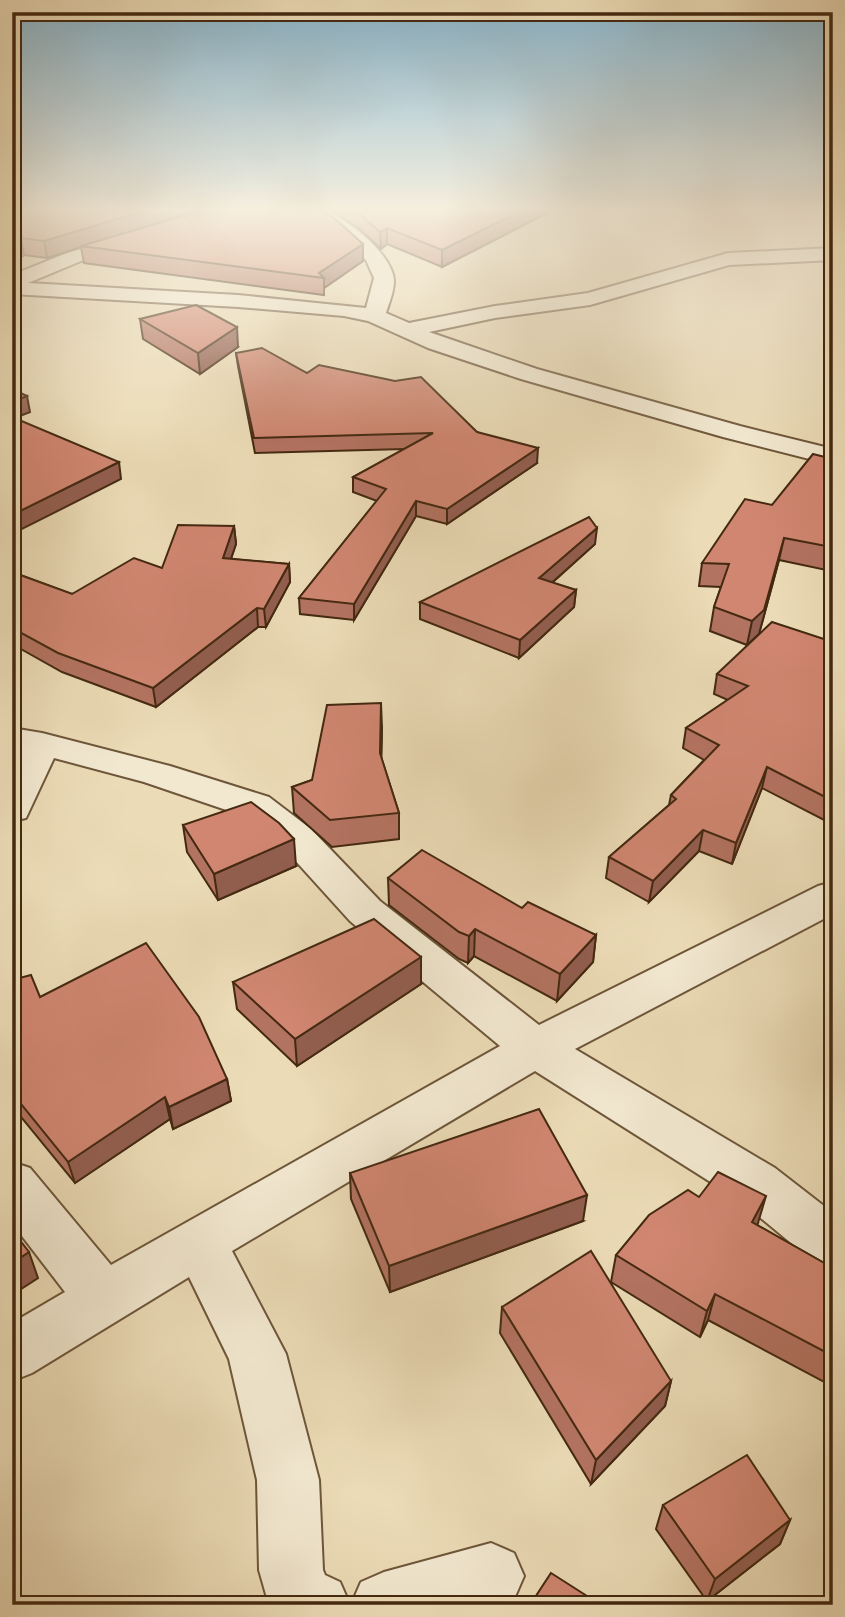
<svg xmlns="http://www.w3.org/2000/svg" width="845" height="1617" viewBox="0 0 845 1617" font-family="'IM FELL Great Primer',serif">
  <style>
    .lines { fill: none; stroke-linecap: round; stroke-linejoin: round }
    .minor-casing { stroke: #6e563a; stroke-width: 4 }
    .minor { fill: #f2e8d0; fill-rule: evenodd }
    .wall { fill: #b37361; stroke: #442911; stroke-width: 2 }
    .shaded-wall { fill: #925e4f; stroke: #442911; stroke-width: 2 }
    .building { fill: #d08671; stroke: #442911; stroke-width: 2 }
  </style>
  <rect width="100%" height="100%" fill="#ebdbb6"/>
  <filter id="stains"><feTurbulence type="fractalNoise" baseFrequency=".00286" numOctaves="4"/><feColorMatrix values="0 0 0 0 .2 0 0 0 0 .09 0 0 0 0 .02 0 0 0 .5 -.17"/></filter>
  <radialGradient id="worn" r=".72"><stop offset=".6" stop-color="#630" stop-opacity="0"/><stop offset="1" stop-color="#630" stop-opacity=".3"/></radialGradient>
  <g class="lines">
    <defs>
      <g id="minor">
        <path d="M210 210H239L236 214 81 261 28 283 238 295 366 308 374 278 366 260 335 231 298 210C307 210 318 209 326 211 349 220 393 255 394 281 394 292 389 303 386 313L409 323 495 306 588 293 728 253 833 248V260L729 265 590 305 495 318 429 332 537 369 740 426 833 449V465L723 437 521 379 428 348 368 321 344 316 238 307 12 294V275L67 253Z"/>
        <path d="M12 728 42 733 170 766 269 797 311 829 380 901 539 1025 818 886 833 882V914L575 1049 775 1168 833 1213V1269L814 1262 739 1200 535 1071 232 1251 286 1354 319 1480 323 1570 325 1575 340 1582 350 1605H269L259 1570 257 1480 229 1359 189 1277 32 1373 12 1381V1323L65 1292 12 1223V1162L30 1168 111 1265 500 1046 350 921 283 847 241 815 144 782 54 758 26 818 12 821V768L20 751 12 750Z"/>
        <path d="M491 1543 514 1553 524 1576 514 1599 500 1605H351L361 1582 384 1572Z"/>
      </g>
    </defs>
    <use href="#minor" class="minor-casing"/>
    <use href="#minor" class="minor"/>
  </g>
  <g class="wall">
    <path d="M12 210H201L159 223 363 244V261L324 288V295L84 263 81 247 47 258 24 255 12 264Z"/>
    <path d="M330 210H553L442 267 387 244 381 249 359 228Z"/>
    <path d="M140 319 238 347 200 374 143 339Z"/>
    <path d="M236 353 307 373 477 432 537 463 447 524 416 516 354 620 300 614 299 598 377 501 353 492V477L405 449 255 453 238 366Z"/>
    <path d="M833 459V561L826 570 779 560 759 634 747 645 710 631 714 607 721 587 699 586 702 563 772 505Z"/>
    <path d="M234 526 236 544 231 559 289 564 290 582 266 627H258L156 707 62 672 12 644V572L72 594 162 568Z"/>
    <path d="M595 544 552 583 576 590 574 607 519 658 420 619V602Z"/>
    <path d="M833 642V817L828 822 762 788 732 864 699 851 649 902 606 878 609 857 669 805 671 795 704 760 683 748 686 728 728 700 714 694 717 674Z"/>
    <path d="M382 728 381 757 399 813V839L332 847 294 813 292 787 312 780Z"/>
    <path d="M183 825 296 866 218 900 187 852Z"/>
    <path d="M388 878 522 908 596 935 593 962 557 1001 474 956 468 963 459 959 389 905Z"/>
    <path d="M12 980 40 997 227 1079 231 1101 173 1129 170 1119 75 1183 12 1106Z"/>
    <path d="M233 982 421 984 297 1066 237 1009Z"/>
    <path d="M350 1173 583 1221 390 1292 351 1199Z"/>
    <path d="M699 1197 758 1223 757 1225 833 1268V1369L826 1383 708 1320 700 1337 611 1282 616 1255Z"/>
    <path d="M502 1307 671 1381 665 1406 591 1484 500 1333Z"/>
    <path d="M663 1505 790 1520 780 1544 707 1601 656 1529Z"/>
  </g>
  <g class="shaded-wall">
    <path d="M147 210H200L84 247 81 246V247L47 258 44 241Z"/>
    <path d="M523 210H553L442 267V250Z"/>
    <path d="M387 228V244L381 249 380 232Z"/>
    <path d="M21 238 24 255 12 264V245Z"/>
    <path d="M363 244V261L324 288V278L319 273Z"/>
    <path d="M237 327 238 347 200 374 198 353Z"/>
    <path d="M27 396 30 412 12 419V402Z"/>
    <path d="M538 448 537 463 447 524V509Z"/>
    <path d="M119 462 121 479 12 534V515Z"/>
    <path d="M416 501V516L354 620V604Z"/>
    <path d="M234 526 236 544 225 576 223 558Z"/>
    <path d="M597 528 595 544 538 595 539 578Z"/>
    <path d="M784 538 779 560 759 634 747 645 752 621Z"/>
    <path d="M12 543 17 560 12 563Z"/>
    <path d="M833 545V561L826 570 831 547Z"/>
    <path d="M289 564 290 582 266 627 264 609Z"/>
    <path d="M576 590 574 607 519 658 520 640Z"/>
    <path d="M257 608 258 627 156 707 153 688Z"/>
    <path d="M381 703 382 728 381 779 380 753Z"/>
    <path d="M767 767 762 788 732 864 736 843Z"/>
    <path d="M833 802V817L828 822Z"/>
    <path d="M703 830 699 851 649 902 653 881Z"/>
    <path d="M294 839 296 866 218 900 214 874Z"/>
    <path d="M475 929 474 956 468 963 469 936Z"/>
    <path d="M596 935 593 962 557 1001 560 974Z"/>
    <path d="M421 957V984L297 1066 295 1039Z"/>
    <path d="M227 1079 231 1101 173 1129 169 1107Z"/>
    <path d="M165 1097 170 1119 75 1183 68 1162Z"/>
    <path d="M587 1195 583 1221 390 1292 389 1266Z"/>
    <path d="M766 1196 758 1223 745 1249 752 1222Z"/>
    <path d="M29 1252 38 1278 12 1295V1263Z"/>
    <path d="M715 1294 708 1320 700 1337 707 1311Z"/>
    <path d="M671 1381 665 1406 591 1484 596 1460Z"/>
    <path d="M790 1520 780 1544 707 1601 715 1579Z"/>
  </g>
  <g class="building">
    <path d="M12 210H147L44 241 21 238 12 245Z"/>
    <path d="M203 210H321L333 217 363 244 319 273 324 278 81 246Z"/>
    <path d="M355 210H523L442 250 387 228 380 232Z"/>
    <path d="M196 305 237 327 198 353 140 319Z"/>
    <path d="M262 348 307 373 319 365 395 381 421 377 477 432 538 448 447 509 416 501 354 604 299 598 386 489 353 477 433 433 254 438 236 353Z"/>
    <path d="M12 389 27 396 12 402Z"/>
    <path d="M12 417 119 462 12 515Z"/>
    <path d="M813 454 833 459V545L831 547 784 538 764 610 752 621 714 607 729 564 702 563 745 499 772 505Z"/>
    <path d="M589 517 597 528 539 578 576 590 520 640 420 602Z"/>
    <path d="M178 525 234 526 223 558 289 564 264 609 257 608 153 688 58 653 12 628V572L72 594 134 558 162 568Z"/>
    <path d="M772 622 833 642V801L767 767 736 843 703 830 653 881 609 857 676 799 671 795 719 745 686 728 748 686 717 674Z"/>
    <path d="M381 703 380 753 399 813 330 820 292 787 312 780 327 705Z"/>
    <path d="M251 802 279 823 294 839 214 874 183 825Z"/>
    <path d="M422 850 522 908 528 902 596 935 560 974 475 929 469 936 459 932 388 878Z"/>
    <path d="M374 919 421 957 295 1039 233 982Z"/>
    <path d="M146 943 199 1017 227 1079 169 1107 165 1097 68 1162 12 1093V980L31 975 40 997Z"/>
    <path d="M539 1109 587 1195 389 1266 350 1173Z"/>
    <path d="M718 1172 766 1196 752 1222 833 1268V1356L715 1294 707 1311 616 1255 649 1215 688 1190 699 1197Z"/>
    <path d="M12 1230 29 1252 12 1263Z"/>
    <path d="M591 1251 671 1381 596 1460 502 1307Z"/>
    <path d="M747 1455 790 1520 715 1579 663 1505Z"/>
    <path d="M551 1573 601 1605H530Z"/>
  </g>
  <linearGradient id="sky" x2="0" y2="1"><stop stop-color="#88b7d0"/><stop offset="0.48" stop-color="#f6efde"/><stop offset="1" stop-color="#f6efde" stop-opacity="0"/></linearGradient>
  <rect width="845" height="437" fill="url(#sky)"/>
  <rect width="845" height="1617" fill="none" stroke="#ebdbb6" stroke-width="42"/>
  <rect x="14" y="14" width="817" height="1589" fill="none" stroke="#442911" stroke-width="3.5"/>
  <rect x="21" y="21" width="803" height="1575" fill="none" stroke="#442911" stroke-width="2"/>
  <rect width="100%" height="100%" filter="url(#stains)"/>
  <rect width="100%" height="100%" fill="url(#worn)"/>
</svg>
